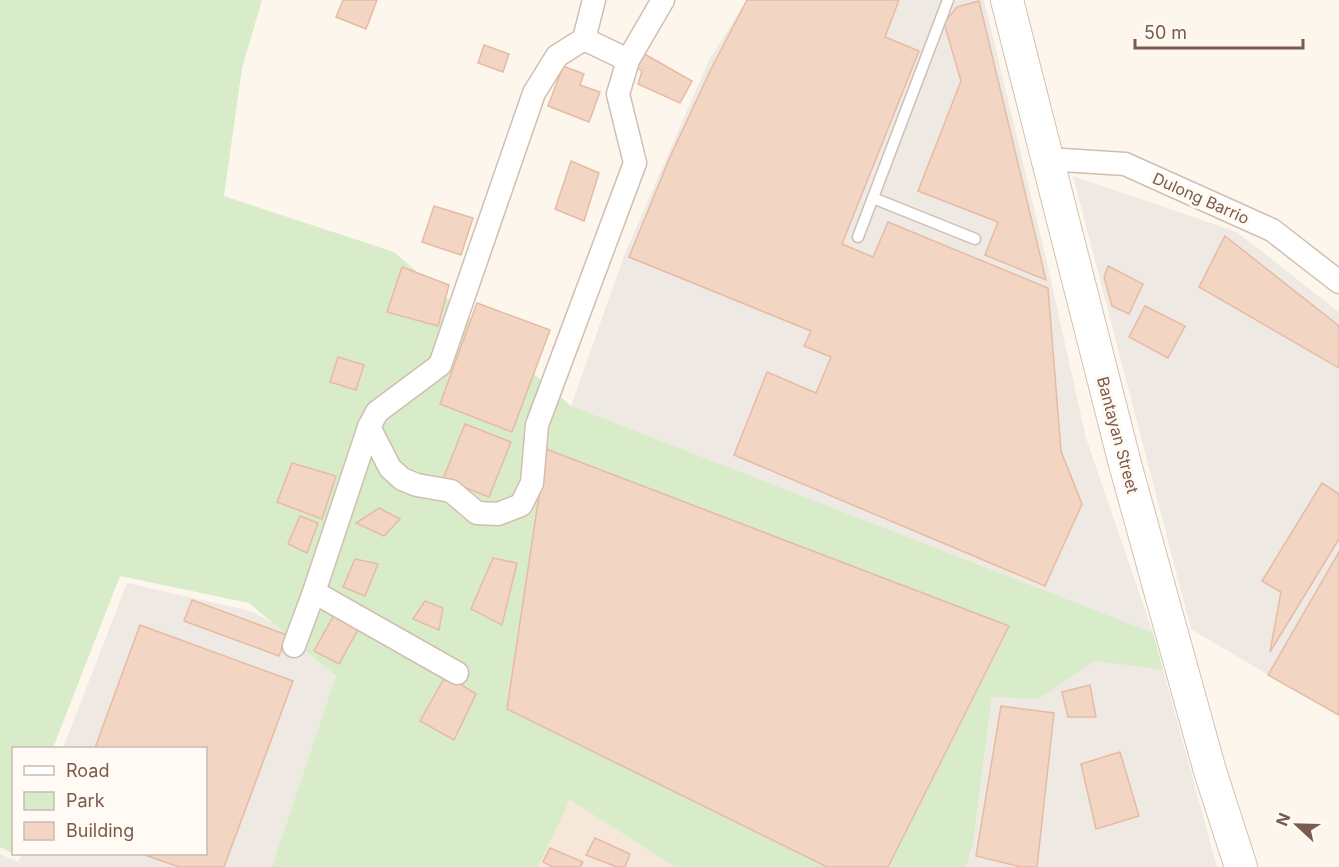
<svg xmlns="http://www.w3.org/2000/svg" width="1339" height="867" viewBox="0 0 1339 867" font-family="Inter,sans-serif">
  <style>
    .residential { fill: #f5e8da }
    .industrial { fill: #efe9e4 }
    .green { fill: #d8ecc9 }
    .building { fill: #f3d5c3; stroke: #e6bba3; stroke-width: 1.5 }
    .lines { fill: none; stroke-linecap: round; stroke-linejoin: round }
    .lane-casing { stroke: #d1beb0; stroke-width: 13 }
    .street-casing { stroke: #d1beb0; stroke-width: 25 }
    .secondary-casing { stroke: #d6c0b0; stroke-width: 34 }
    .lane { stroke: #fff; stroke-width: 10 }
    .street { stroke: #fff; stroke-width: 22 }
    .secondary { stroke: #fff; stroke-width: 32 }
    .labels { text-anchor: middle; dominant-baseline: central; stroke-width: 6; stroke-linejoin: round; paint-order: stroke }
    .street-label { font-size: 16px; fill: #7a5c4d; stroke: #fffaf3 }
  </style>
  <rect width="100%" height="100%" fill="#fdf6ec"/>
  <path class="residential" d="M570 800 675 867H538Z"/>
  <g class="industrial">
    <path d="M747 0H984L1049 271 1086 438 1153 633 1040 598 571 406 624 256 709 60Z"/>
    <path d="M1073 176 1237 232 1339 312V717L1191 629Z"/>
    <path d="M127 583 251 611 346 663 274 867H0V854L18 862 22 854H206V748H63Z"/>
    <path d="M1095 661 1163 670 1217 867H966L973 844 992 696 1039 699Z"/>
  </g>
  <path class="green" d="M0 0H262L242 68 224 196 394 252 571 406 1153 633 1163 670 1095 661 1039 699 992 697 973 844 966 867H675L570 800 538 867H272L336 676 249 603 120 576 53 748H14L13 850 12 853 0 847Z"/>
  <g class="building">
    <path d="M343 0H377L366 29 336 17Z"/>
    <path d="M747 0H899L885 37 919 51 842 244 873 257 888 222 1048 288 1061 451 1082 504 1045 586 734 455 767 372 816 393 831 357 804 346 811 331 629 257 670 157 711 69Z"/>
    <path d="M979 1 1046 280 985 255 998 222 918 191 961 81 944 23 957 7Z"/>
    <path d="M484 45 509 54 503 72 478 63Z"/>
    <path d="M641 52 692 81 680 103 638 84 642 71 634 66Z"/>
    <path d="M563 66 584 74 580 85 600 92 589 122 548 106Z"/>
    <path d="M571 161 599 173 584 221 555 209Z"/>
    <path d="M434 206 473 218 461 255 422 242Z"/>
    <path d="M1225 236 1339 326V368L1199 287Z"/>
    <path d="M1108 266 1143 284 1129 314 1112 306 1104 277Z"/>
    <path d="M402 267 449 285 438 326 387 312Z"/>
    <path d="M477 303 550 330 512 432 440 404Z"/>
    <path d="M1145 306 1185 326 1168 358 1129 337Z"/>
    <path d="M338 357 364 365 356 390 330 382Z"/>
    <path d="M465 424 511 442 489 497 443 479Z"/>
    <path d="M546 449 1009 626 888 867H827L507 709Z"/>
    <path d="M292 463 336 476 322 519 277 502Z"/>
    <path d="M1322 483 1339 494V539L1270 652 1281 592 1262 581Z"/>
    <path d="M379 508 400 519 384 536 356 523Z"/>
    <path d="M300 516 318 523 307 553 288 544Z"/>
    <path d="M1339 552V715L1268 675Z"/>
    <path d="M493 558 517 563 502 625 471 609Z"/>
    <path d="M355 559 378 564 365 596 343 587Z"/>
    <path d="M192 600 287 635 279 656 184 621Z"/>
    <path d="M425 601 443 608 439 630 413 619Z"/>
    <path d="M334 615 359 628 339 664 314 651Z"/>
    <path d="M140 625 293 681 224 867H179L142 854H206V748H95Z"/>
    <path d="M446 675 476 694 454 740 420 721Z"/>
    <path d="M1090 685 1096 717H1068L1062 692Z"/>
    <path d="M1001 706 1054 713 1037 867H1021L976 856Z"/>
    <path d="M1120 752 1139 816 1096 829 1081 764Z"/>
    <path d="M595 838 630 854 625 867H617L586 855Z"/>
    <path d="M550 848 583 862 580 867H553L543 862Z"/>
  </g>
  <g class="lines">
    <defs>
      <g id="lane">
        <path d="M873 198 975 239"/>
        <path d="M858 237 948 0"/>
      </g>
      <g id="street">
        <path d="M594 0 584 39 557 56 534 93 440 365 377 412 369 427 390 468 402 479 417 485 451 491 477 513 498 514 521 505 532 483 537 425 635 163 618 94 628 60 663 0"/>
        <path d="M584 39 628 60"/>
        <path d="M1047 159 1125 164 1272 230 1339 282"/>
        <path d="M314 592 457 673"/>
        <path d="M294 646 314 592 369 427"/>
      </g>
      <path id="secondary" d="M1007 0 1125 464 1210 771 1241 867"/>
    </defs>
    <use href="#lane" class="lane-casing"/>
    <use href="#street" class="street-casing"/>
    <use href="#secondary" class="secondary-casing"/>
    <use href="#lane" class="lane"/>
    <use href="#street" class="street"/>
    <use href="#secondary" class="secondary"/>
  </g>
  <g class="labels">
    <g class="street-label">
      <text transform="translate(1201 198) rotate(24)">Dulong Barrio</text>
      <text transform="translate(1118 435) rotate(75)">Bantayan Street</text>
    </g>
  </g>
  <rect x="12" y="747" width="195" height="108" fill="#fffaf3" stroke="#cabbb1" stroke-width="1.5"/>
  <rect x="24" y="766" width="30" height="9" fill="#ffffff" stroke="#cabbb1" stroke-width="1.5"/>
  <text x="66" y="777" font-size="18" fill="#7a5c4d">Road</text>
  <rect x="24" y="792" width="30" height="18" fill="#d8ecc9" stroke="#cabbb1" stroke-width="1.5"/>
  <text x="66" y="807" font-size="18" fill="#7a5c4d">Park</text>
  <rect x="24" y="822" width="30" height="18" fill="#f3d5c3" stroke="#cabbb1" stroke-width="1.5"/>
  <text x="66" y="837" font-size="18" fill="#7a5c4d">Building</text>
  <g transform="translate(1297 825) rotate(292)" stroke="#fffaf3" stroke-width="4.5" paint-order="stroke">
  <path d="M0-4.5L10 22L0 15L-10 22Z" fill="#7a5c4d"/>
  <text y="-9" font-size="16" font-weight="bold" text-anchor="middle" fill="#7a5c4d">N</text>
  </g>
  <path d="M1135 39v9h168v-9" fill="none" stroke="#7a5c4d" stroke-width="3"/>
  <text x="1144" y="39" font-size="18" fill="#7a5c4d" stroke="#fffaf3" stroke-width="4.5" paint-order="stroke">50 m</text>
</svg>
